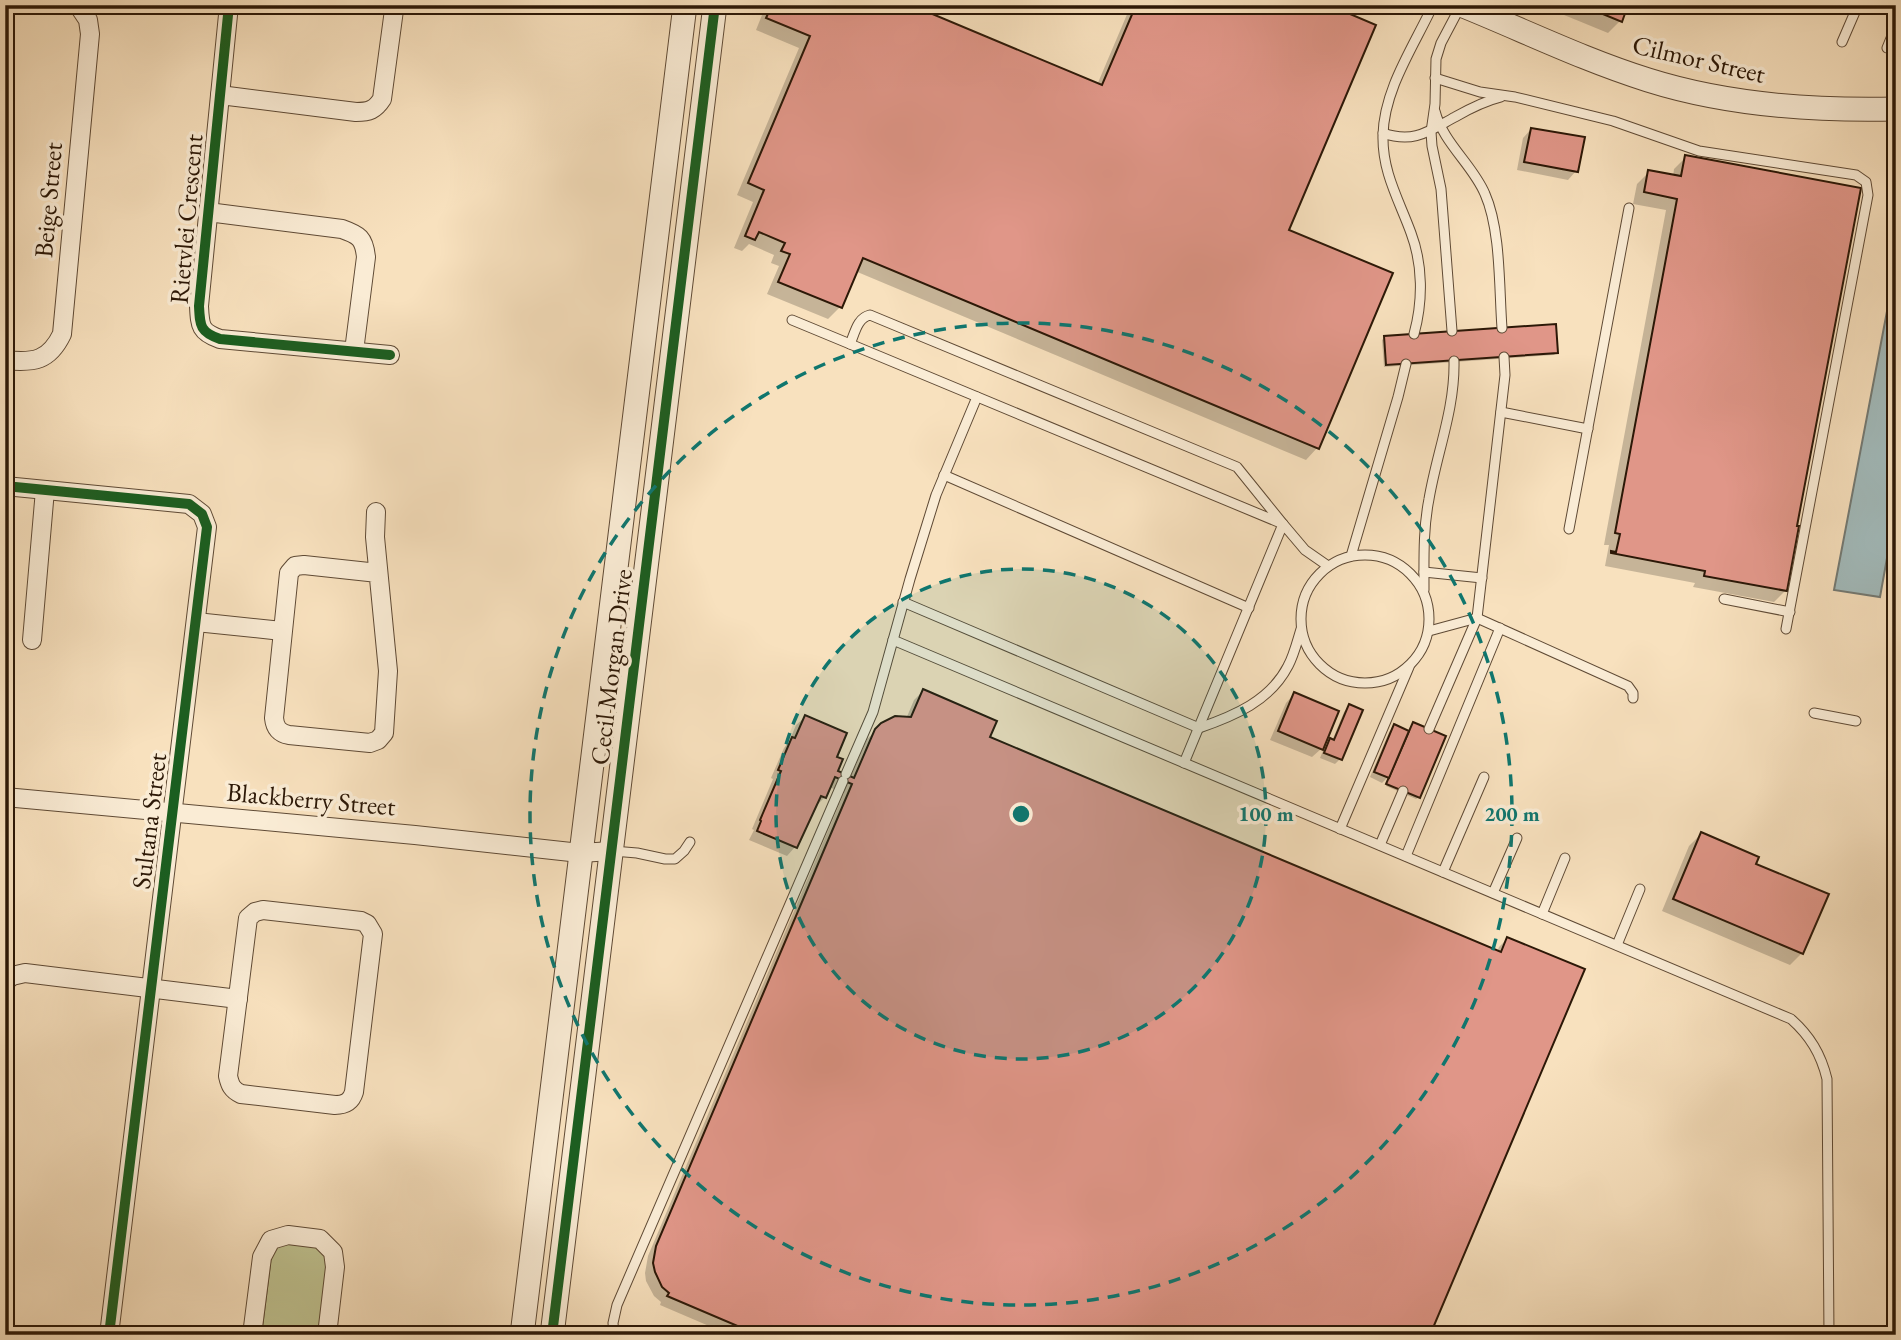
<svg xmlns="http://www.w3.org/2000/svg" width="1901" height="1340" viewBox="0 0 1901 1340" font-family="'EB Garamond',serif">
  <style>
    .green { fill: #bfc290; stroke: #766d4c; stroke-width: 2 }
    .water { fill: #a2bbbc; stroke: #737a74; stroke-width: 2 }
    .shadow { fill: #0003 }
    .building { fill: #e09688; stroke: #2c1807; stroke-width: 2 }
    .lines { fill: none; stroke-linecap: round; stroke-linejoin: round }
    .service-casing { stroke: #5f4a35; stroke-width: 11 }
    .minor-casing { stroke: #5f4a35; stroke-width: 20 }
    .tertiary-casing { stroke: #5f4a35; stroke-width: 25 }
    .service { stroke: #faecd5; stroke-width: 9 }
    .minor { stroke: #faecd5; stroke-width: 18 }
    .tertiary { stroke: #faecd5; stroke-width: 23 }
    .cycleway-casing { stroke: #faecd5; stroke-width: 15 }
    .cycleway { stroke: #1b5e20; stroke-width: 10 }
    .ring { fill: none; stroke: #0f766e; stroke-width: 3.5; stroke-dasharray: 12 9 }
    .labels { text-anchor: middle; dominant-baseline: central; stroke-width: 7; stroke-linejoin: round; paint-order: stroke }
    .street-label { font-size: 26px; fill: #2c1807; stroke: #faecd5 }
    .centre { fill: #0f766e; stroke: #faecd5; stroke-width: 3.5 }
    .ring-label { font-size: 21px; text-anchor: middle; font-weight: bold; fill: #0f766e; stroke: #faecd5; stroke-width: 7; stroke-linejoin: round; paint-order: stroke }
  </style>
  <rect width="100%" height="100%" fill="#f8e1be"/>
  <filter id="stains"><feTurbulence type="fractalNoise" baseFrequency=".00286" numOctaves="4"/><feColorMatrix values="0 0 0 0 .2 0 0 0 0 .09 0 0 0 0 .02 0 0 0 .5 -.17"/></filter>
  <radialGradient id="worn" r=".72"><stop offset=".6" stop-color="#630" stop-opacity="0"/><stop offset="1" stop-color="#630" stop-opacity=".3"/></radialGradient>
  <path class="green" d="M283 1243 314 1246 325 1254 327 1266 319 1335H261L271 1256 273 1250Z"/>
  <path class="water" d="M1896 264V508L1880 597 1834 590Z"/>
  <g class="shadow">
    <path d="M766 5H906L1097 85 1131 5H1324L1287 231 1317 448 1306 460 855 271 840 307 828 319 767 294 779 266 771 263 774 255 749 244 742 251 734 248 753 202 737 195 799 48 756 30Z"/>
    <path d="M1549 5H1626L1620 21 1608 33 1547 8Z"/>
    <path d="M1531 129 1576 171 1568 180 1517 170 1523 138Z"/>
    <path d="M1686 157 1786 590 1774 602 1693 587 1695 583 1605 566 1609 545H1604L1666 210 1633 204 1637 184 1649 172 1673 177 1674 169Z"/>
    <path d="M1384 338 1556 353 1554 355 1384 367 1382 340Z"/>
    <path d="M923 691 988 738 1497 952 1499 947 1507 939 1428 1335H730L660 1305 661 1302 654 1296 646 1281 645 1273 648 1256 844 793 829 787 825 797 816 806 795 847 787 856 749 840 754 830 752 829 773 779 771 778 784 748 789 742 796 725 805 717 835 758 836 772 850 778 867 739 877 730 906 719 914 700Z"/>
    <path d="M1294 694 1321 749 1312 757 1270 740 1286 703Z"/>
    <path d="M1349 706 1340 759 1335 764 1320 758 1325 746 1332 741 1344 712Z"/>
    <path d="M1413 724 1419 797 1416 799 1386 786 1390 775 1382 783 1370 777 1389 732 1394 726 1408 732Z"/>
    <path d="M1701 834 1754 865 1802 953 1790 965 1662 911 1689 846Z"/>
  </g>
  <g class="building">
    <path d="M772 5H911L1102 85 1136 5H1329L1376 25 1289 230 1393 273 1319 449 863 258 842 308 778 282 790 254 781 251 785 243 759 232 755 240 745 236 764 190 748 183 810 36 766 18Z"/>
    <path d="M1581 5H1628L1622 22Z"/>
    <path d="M1531 128 1585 137 1578 172 1524 162Z"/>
    <path d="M1685 155 1861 188 1797 526H1799L1787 591 1704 576 1705 571 1611 553V551L1616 552 1620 534 1615 533 1677 199 1644 192 1648 170 1681 176Z"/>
    <path d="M1556 324 1558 353 1386 365 1384 336Z"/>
    <path d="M923 689 997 721 990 737 1501 952 1507 937 1585 969 1430 1335H736L740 1327 667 1296 669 1293 662 1287 655 1272 653 1263 656 1246 852 784 835 777 826 798 821 796 797 848 757 831 761 821 760 820 781 771 778 770 792 737 795 738 805 715 847 733 837 757 843 759 838 771 854 778 875 729 881 723 895 716 911 717Z"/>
    <path d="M1294 692 1339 711 1323 750 1278 731Z"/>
    <path d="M1349 704 1363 710 1342 760 1324 753 1330 738 1334 740Z"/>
    <path d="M1413 722 1446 736 1420 798 1386 784Z"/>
    <path d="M1394 724 1409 731 1389 778 1374 772Z"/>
    <path d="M1701 832 1759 857 1756 864 1829 894 1803 954 1673 899Z"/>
  </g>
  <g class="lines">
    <defs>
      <g id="service">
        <path d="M1077 5 1084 9"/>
        <path d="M1842 42 1858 5"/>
        <path d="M1887 48 1896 26"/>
        <path d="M1435 78 1480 92 1515 97 1613 121 1699 151 1856 175 1866 182 1868 195 1786 629"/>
        <path d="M1435 111C1443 143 1473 165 1485 194 1501 230 1499 289 1502 328"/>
        <path d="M1383 133C1414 144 1429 131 1455 117 1469 109 1485 101 1501 97"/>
        <path d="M870 315 1237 467 1283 524 850 344C855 333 857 318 870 315Z"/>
        <path d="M792 320 850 344"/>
        <path d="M1452 331 1441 189 1432 146 1431 132 1435 104 1436 59 1441 43 1460 7"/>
        <path d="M1414 334C1423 301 1423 265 1411 233 1399 200 1382 172 1383 135 1384 89 1414 46 1433 5"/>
        <path d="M1501 412 1588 429"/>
        <path d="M944 475 1249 608"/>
        <path d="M1569 529 1629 208"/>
        <circle cx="1365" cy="619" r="64"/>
        <path d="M1351 556 1398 397 1406 364"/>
        <path d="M1424 572 1482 578"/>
        <path d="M1424 590C1424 560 1423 529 1429 499 1437 452 1455 409 1454 361"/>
        <path d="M1724 599 1790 612"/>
        <path d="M903 602 1199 728C1234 716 1270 701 1288 666 1294 655 1297 642 1301 629"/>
        <path d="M1429 631 1477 618 1628 686 1633 693V698"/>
        <path d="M893 640 1791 1019C1810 1036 1821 1054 1827 1079L1829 1335"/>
        <path d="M1814 713 1856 721"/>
        <path d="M1429 729 1477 618 1505 375 1504 357"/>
        <path d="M1184 763 1283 524 1305 550 1328 566"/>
        <path d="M846 774 873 712 910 579 936 495 977 397"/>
        <path d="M1340 829 1409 667"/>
        <path d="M1380 845 1403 791"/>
        <path d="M613 851 637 853 665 859H675L684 851 690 842"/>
        <path d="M1406 856 1500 628"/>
        <path d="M1443 872 1484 777"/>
        <path d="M1493 893 1517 838"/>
        <path d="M1542 914 1565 858"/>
        <path d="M1617 945 1640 889"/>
        <path d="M614 1335 613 1323 617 1305 843 781"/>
      </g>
      <g id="minor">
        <path d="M229 5 199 306C200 326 200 332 220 339L390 355"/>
        <path d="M220 95 356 112C369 112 375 110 382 99L394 10 392 5"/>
        <path d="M208 212 342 229C359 235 364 238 366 257L354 351"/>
        <path d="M5 360C34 363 49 361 62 334L90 34 88 20 78 5"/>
        <path d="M5 486 189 504 202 514 207 527 109 1335"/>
        <path d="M376 512 375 537 388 671 384 733 378 740 370 743 289 735C279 733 275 728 274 718L289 573 295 566 304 565 378 573"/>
        <path d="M196 622 282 631"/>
        <path d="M32 640 45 490"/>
        <path d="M5 797 415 835 580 853 612 851"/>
        <path d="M263 910 361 921 367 924 373 934 354 1092C351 1102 345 1105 335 1105L241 1094C232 1090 230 1085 228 1076L248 918 255 912Z"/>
        <path d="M5 982 12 976 25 973 238 999"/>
        <path d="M252 1335 262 1257 271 1240 288 1235 320 1239 333 1252 335 1267 327 1335"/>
      </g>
      <g id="tertiary">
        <path d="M1461 5C1523 30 1584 60 1648 80 1727 105 1813 111 1896 109"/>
        <path d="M522 1335 685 5"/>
        <path d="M552 1335 715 5"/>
      </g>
    </defs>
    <use href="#service" class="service-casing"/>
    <use href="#minor" class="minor-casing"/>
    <use href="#tertiary" class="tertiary-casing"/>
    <use href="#service" class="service"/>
    <use href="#minor" class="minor"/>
    <use href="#tertiary" class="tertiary"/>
    <defs>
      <g id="cycleway">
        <path d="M229 5 199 306C200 326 200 332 220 339L390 355"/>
        <path d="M5 486 189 504 202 514 207 527 109 1335"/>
        <path d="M552 1335 715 5"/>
      </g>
    </defs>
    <use href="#cycleway" class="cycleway-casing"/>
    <use href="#cycleway" class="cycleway"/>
  </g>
  <circle cx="1021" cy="814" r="245" fill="#0f766e" fill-opacity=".12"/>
  <g class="ring">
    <circle cx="1021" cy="814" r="245"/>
    <circle cx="1021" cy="814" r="491"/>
  </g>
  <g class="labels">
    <g class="street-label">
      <text transform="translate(1699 59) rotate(13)">Cilmor Street</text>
      <text transform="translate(48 200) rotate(-85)">Beige Street</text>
      <text transform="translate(186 219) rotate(-85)">Rietvlei Crescent</text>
      <text transform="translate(611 667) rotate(-83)">Cecil Morgan Drive</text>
      <text transform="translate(311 799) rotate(5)">Blackberry Street</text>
      <text transform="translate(149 821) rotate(-83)">Sultana Street</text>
    </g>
  </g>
  <circle cx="1021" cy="814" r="10" class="centre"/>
  <g class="ring-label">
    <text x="1266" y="821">100 m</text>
    <text x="1512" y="821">200 m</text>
  </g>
  <rect width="1901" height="1340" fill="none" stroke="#f8e1be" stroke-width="28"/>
  <rect x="7" y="7" width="1887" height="1326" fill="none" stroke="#2c1807" stroke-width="3.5"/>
  <rect x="14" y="14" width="1873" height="1312" fill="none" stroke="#2c1807" stroke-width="2"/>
  <rect width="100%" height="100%" filter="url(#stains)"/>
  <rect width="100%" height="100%" fill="url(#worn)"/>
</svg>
